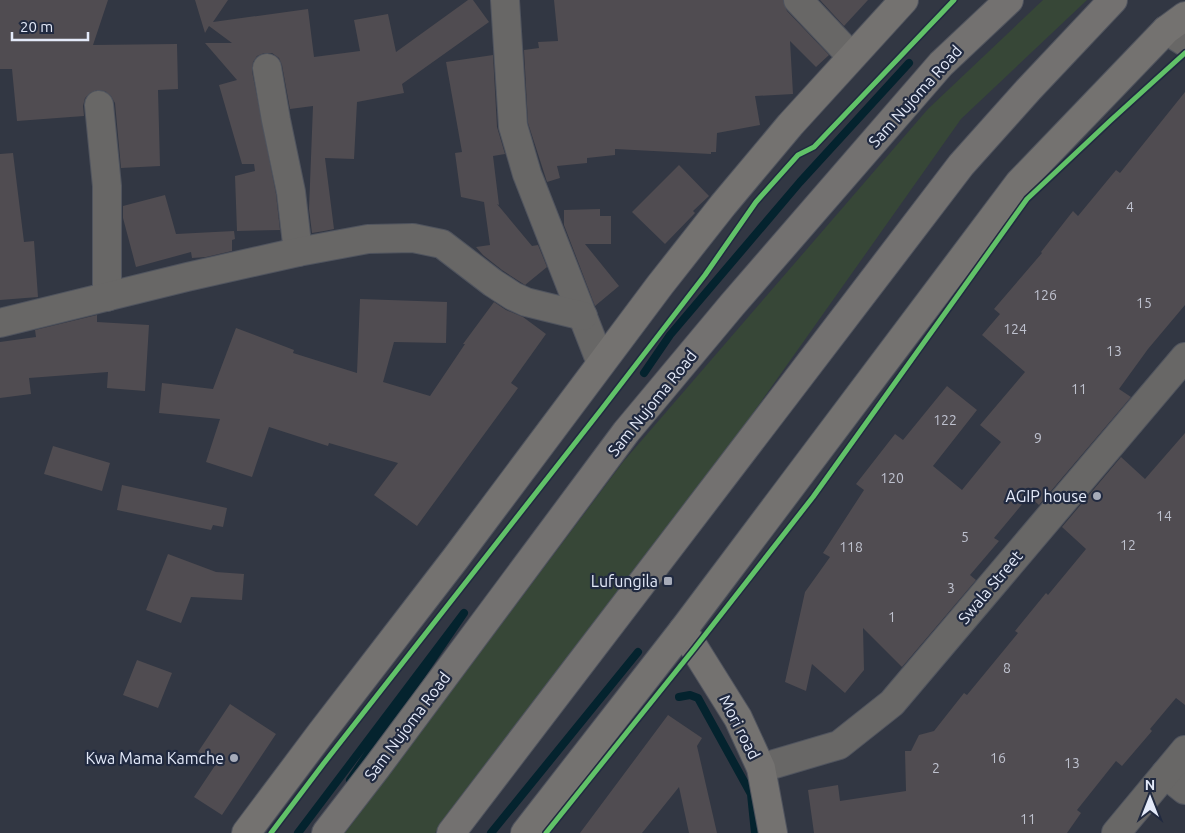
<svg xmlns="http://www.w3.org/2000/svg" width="1185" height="833" viewBox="0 0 1185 833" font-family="Ubuntu,sans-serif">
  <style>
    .green { fill: #374737 }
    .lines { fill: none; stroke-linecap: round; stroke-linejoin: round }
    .stream { stroke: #04232e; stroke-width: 8 }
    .building { fill: #504c51 }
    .street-casing { stroke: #50545e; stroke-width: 30 }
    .secondary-casing { stroke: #50545e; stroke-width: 30 }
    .primary-casing { stroke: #50545e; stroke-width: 30 }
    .street { stroke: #686766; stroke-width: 28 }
    .secondary { stroke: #747270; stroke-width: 28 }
    .primary { stroke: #737170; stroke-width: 28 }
    .cycleway-casing { stroke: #212a40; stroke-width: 8 }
    .cycleway { stroke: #61c268; stroke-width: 5 }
    .poi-dot { fill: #a6abb9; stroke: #212a40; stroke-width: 2 }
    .labels { text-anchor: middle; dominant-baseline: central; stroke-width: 4.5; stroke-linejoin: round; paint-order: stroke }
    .number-label { font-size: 14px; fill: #bfc2cf }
    .street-label { font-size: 16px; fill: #e4eaf9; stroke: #212a40 }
    .poi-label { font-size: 16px; fill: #e4eaf9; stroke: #212a40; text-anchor: end }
  </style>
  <rect width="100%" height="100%" fill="#323743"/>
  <path class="green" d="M1043 0H1087L961 119 688 505 435 833H345L623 462 928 109Z"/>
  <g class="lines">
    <g class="stream">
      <path d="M644 373 670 335 800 182 909 63"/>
      <path d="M679 697 690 695 698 698 751 794 755 833"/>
      <path d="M298 833 464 613 350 780"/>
      <path d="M491 833 638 652"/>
    </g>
  </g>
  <g class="building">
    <path d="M0 0H108L93 45 177 44 178 89 158 90 160 166 121 168 115 103 111 96 105 91 97 90 90 93 85 98 83 106 84 116 17 121 12 69H0Z"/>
    <path d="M195 0H228L213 22 308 9 314 57 360 51 354 20 388 14 396 52 468 0H473L489 22 402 84 404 93 357 102 354 159 325 158 334 229 324 231 312 233 309 209 313 106 290 109 282 65 279 58 272 53H264L257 56 253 62 252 71 276 194 280 230 237 231 235 176 255 171 254 164H242L219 85 237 80 205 43H232L209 26 205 33Z"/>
    <path d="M554 0H783L787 11 829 55 816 67 790 41 793 94 755 96 760 125 717 133 716 152H711V154L615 149V155L587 158V163L557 166 560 178 547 182 528 123 524 50 539 48 538 42 558 41Z"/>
    <path d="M820 0H868L844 26Z"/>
    <path d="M493 55 497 127 505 154 493 156 499 205 497 204 532 246 538 245 547 267 525 285 502 270 483 255 476 247 490 245 484 202 461 197 455 153 462 152 446 62Z"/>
    <path d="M1185 92V305L1148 349 1119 389 1131 397 1039 505 1029 496 994 538 999 541 970 575 976 580 902 667 863 628 864 670 845 693 812 664 806 691 785 682 805 592 830 557 823 553 864 490 856 484 895 434 903 440 947 386 977 410 933 466 962 490 1001 442 980 425 1025 372 982 335 1000 314 994 309 1042 253 1041 252 1073 211 1078 216 1116 170 1120 173Z"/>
    <path d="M13 153 24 242 34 241 38 297 0 300V154Z"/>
    <path d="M679 165 709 196 693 211 695 213 665 244 632 212Z"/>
    <path d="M165 195 176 234 234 231 235 239 232 240V251L206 257 192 258 191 252 136 267 123 218V206Z"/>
    <path d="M600 209V216H611V244H585L619 286 595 306 564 225V210Z"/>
    <path d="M360 299 447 302 446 343 394 342 383 382 430 396 465 344H463L494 302 506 310 523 317 546 334 511 383 518 388 417 526 374 495 398 463 329 443 328 446 269 427 252 477 206 462 220 419 159 413 162 383 213 389 236 328 294 350 293 353 357 373Z"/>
    <path d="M97 315V322L149 325 145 391 107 388 108 372 29 378 31 394 0 398V342L36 337 35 330Z"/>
    <path d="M1185 433V705L1176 698 1150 729 1152 731 1122 766 1116 761 1077 810 1081 813 1067 833H814L808 790 838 785 840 801 906 791 905 751H911L919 735 934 731 964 693 967 695 1018 633 1015 631 1046 593 1048 595 1086 549 1062 527 1121 457 1145 479Z"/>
    <path d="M53 446 110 463 102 491 44 474Z"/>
    <path d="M122 485 227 508 223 527 213 525 211 530 117 510Z"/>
    <path d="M168 554 216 572 244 574 242 600 191 597 181 623 146 610Z"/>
    <path d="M137 660 172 673 158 708 123 695Z"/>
    <path d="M230 704 276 734 222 815 194 797 216 764 198 752Z"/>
    <path d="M668 715 702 738 697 746 717 833H689L679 787 642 833H580Z"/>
  </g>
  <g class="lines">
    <defs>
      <g id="street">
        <path d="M505 0 513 126 527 174 601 363"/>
        <path d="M798 0 851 56"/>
        <path d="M1166 30 1185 42"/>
        <path d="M267 68 276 120 291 192 298 252"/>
        <path d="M99 105 107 186V297"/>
        <path d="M0 323 187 277 298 252 368 239 413 238 442 244 493 283 513 296 526 302 583 316"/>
        <path d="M761 768 839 745 892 703 1185 357"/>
        <path d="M1165 774 1185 790"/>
        <path d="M1116 833 1185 750"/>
      </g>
      <g id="secondary">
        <path d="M683 630 738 718 761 768 773 833"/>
        <path d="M246 833 321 733 455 559 660 285 723 205 790 125 904 0"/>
        <path d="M525 833 683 630 1019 183 1166 30 1185 16"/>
      </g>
      <g id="primary">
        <path d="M326 833 377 767 626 432 732 305 941 64 1009 0"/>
        <path d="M451 833 961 165 1029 89 1113 0"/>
      </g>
    </defs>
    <use href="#street" class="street-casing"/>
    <use href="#secondary" class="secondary-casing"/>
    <use href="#primary" class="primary-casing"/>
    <use href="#street" class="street"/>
    <use href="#secondary" class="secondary"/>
    <use href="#primary" class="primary"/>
    <defs>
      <g id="cycleway">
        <path d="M271 833 324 763 601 410 705 275 756 202 798 155 814 147 954 0"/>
        <path d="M546 833 694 649 813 497 1027 199 1110 121 1185 53"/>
      </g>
    </defs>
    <use href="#cycleway" class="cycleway-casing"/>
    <use href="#cycleway" class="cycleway"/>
  </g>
  <g class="poi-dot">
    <circle cx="1097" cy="496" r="5"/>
    <rect x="663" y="576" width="10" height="10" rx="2.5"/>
    <circle cx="234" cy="758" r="5"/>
  </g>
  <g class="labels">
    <g class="number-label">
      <text x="1130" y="207">4</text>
      <text x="1045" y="295">126</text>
      <text x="1144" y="303">15</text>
      <text x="1015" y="329">124</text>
      <text x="1114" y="351">13</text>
      <text x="1079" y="389">11</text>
      <text x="945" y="420">122</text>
      <text x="1038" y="438">9</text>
      <text x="892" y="478">120</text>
      <text x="1164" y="516">14</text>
      <text x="965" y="537">5</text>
      <text x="1128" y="545">12</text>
      <text x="851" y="547">118</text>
      <text x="951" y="588">3</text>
      <text x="892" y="617">1</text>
      <text x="1007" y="668">8</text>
      <text x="998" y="758">16</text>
      <text x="1072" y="763">13</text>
      <text x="936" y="768">2</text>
      <text x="1028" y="819">11</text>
    </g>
    <g class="street-label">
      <text transform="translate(915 96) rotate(-48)">Sam Nujoma Road</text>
      <text transform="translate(652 403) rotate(-51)">Sam Nujoma Road</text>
      <text transform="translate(990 587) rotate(-50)">Swala Street</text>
      <text transform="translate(407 726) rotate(-53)">Sam Nujoma Road</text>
      <text transform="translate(740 727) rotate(63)">Mori road</text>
    </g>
    <g class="poi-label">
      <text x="1087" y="496">AGIP house</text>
      <text x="658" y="581">Lufungila</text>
      <text x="224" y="758">Kwa Mama Kamche</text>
    </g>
  </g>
  <g transform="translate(1150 798)" stroke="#212a40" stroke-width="4" paint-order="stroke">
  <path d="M0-4L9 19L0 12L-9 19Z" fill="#e4eaf9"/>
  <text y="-8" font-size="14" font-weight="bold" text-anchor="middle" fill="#e4eaf9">N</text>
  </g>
  <path d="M12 32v8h76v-8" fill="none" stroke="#e4eaf9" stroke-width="2.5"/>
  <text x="20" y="32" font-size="15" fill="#e4eaf9" stroke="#212a40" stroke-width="4" paint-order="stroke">20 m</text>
</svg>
